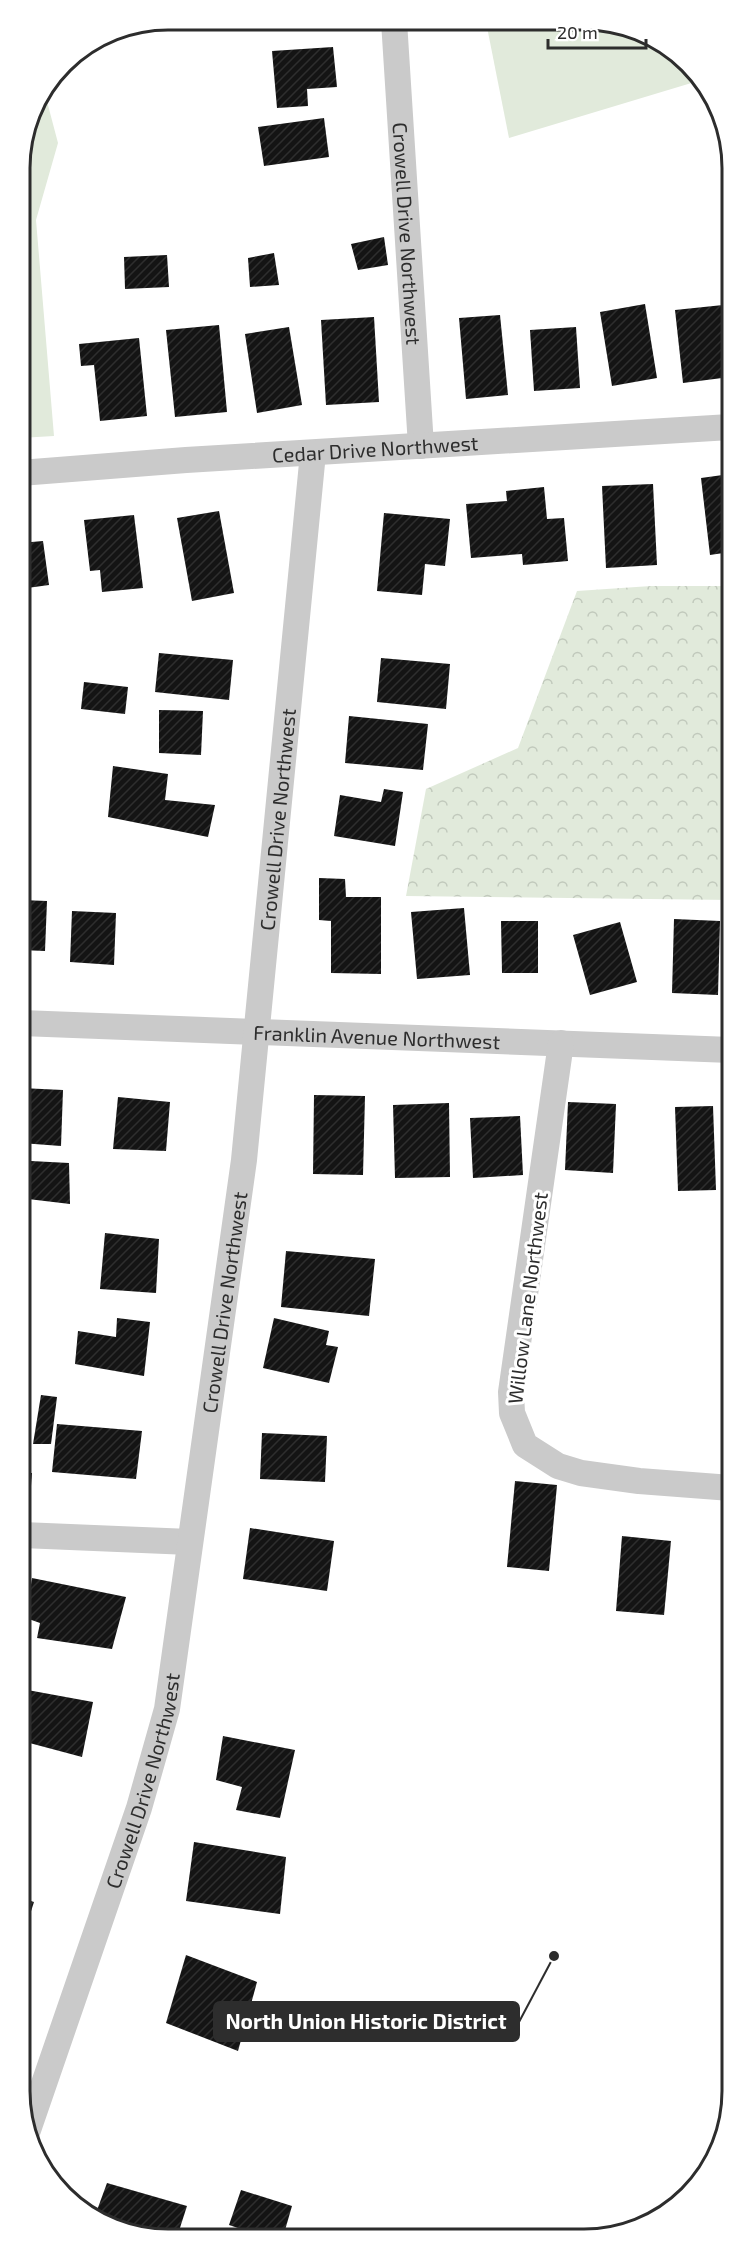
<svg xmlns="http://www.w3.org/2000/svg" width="752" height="2259" viewBox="0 0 752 2259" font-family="'Exo 2',sans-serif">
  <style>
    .grass { fill: #e1eadb }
    .forest { fill: url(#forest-crowns) }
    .building { fill: url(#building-hatch) }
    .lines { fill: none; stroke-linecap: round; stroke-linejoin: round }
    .street { stroke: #cacaca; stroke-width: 26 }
    .labels { text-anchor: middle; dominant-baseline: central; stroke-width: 6; stroke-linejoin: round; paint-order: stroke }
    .street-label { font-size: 20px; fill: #2d2d2d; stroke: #fff }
    .rim { fill: none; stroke: #2d2d2d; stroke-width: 3 }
    .leader { fill: none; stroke: #2d2d2d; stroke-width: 2 }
    .callout-dot { fill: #2d2d2d; stroke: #fff; stroke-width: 2 }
    .callout { fill: #2d2d2d; stroke: #2d2d2d; stroke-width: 2 }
    .callout-label { font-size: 21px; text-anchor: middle; font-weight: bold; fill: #fff }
  </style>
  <defs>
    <pattern id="forest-crowns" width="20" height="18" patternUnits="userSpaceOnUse" patternTransform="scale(1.5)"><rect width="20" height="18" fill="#e1eadb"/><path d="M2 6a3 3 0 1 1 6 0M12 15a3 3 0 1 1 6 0" fill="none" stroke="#c1c9bc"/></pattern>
    <pattern id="building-hatch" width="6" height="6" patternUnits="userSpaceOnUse" patternTransform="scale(1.5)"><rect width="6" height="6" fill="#141414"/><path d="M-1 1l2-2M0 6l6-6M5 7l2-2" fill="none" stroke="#2e2e2e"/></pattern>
  </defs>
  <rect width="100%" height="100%" fill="#fff"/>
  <g class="grass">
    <path d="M486 22H613L689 63 698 81 509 138Z"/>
    <path d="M44 90 58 143 36 220 54 436 20 438V158L35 103Z"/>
  </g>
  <path class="forest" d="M651 586H730L731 900 406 896 426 789 518 748 577 591Z"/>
  <g class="building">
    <path d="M333 47 337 87 307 89 308 106 277 108 272 51Z"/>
    <path d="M324 118 329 157 264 166 258 127Z"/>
    <path d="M384 237 388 265 358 270 351 244Z"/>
    <path d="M274 253 279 285 250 287 248 258Z"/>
    <path d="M167 255 169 287 125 289 124 257Z"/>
    <path d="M645 304 657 378 612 386 600 312Z"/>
    <path d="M723 305 730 377 683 383 675 310Z"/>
    <path d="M500 315 508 395 466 399 459 318Z"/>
    <path d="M374 317 379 402 326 405 321 320Z"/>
    <path d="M219 325 227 412 175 417 166 330Z"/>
    <path d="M289 327 302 405 257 413 245 334Z"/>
    <path d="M576 327 580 388 534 391 530 330Z"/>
    <path d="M139 338 147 416 100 421 94 365 81 366 79 344Z"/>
    <path d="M730 474V552L710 555 701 478Z"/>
    <path d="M653 484 657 565 606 568 602 486Z"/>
    <path d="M544 487 547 519 564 518 568 561 523 565 522 554 471 558 466 504 507 501 506 491Z"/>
    <path d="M219 511 234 593 192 601 177 518Z"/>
    <path d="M384 513 450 519 445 566 425 564 422 595 377 591Z"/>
    <path d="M134 515 143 588 102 592 100 570 90 571 84 520Z"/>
    <path d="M43 541 49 585 20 589V543Z"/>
    <path d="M159 653 233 660 229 700 155 692Z"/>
    <path d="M381 658 450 664 446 709 377 702Z"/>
    <path d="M84 682 128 687 125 714 81 709Z"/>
    <path d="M159 710 203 711 201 755 159 753Z"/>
    <path d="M349 716 428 724 423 770 345 763Z"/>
    <path d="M113 766 168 774 165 800 215 805 208 837 108 817Z"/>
    <path d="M384 789 403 792 395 846 334 836 340 795 381 802Z"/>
    <path d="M319 878 345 879 346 897H381V974L331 973V921L319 920Z"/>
    <path d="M21 900 47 901 45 951 21 950Z"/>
    <path d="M464 908 470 975 417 979 411 912Z"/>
    <path d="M72 911 116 913 114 965 70 962Z"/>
    <path d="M674 919 720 921 718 995 672 993Z"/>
    <path d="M501 921H538V973H502Z"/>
    <path d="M620 922 637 982 590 995 573 935Z"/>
    <path d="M21 1088 63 1090 61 1146 21 1143Z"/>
    <path d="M314 1095 365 1096 363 1175 313 1174Z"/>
    <path d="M118 1097 170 1102 166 1151 113 1149Z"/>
    <path d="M568 1102 616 1104 613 1173 565 1170Z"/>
    <path d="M449 1103 450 1177 395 1178 393 1105Z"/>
    <path d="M713 1106 716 1190 678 1191 675 1107Z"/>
    <path d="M520 1116 523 1175 473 1178 470 1118Z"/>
    <path d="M31 1161 69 1163 70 1204 28 1199Z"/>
    <path d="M105 1233 159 1239 156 1293 100 1289Z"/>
    <path d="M286 1251 375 1259 369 1316 281 1307Z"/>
    <path d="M117 1318 150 1322 144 1376 75 1364 78 1331 116 1337Z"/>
    <path d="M274 1318 329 1331 326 1345 338 1347 329 1383 263 1368Z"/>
    <path d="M41 1395 57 1397 51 1444H33Z"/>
    <path d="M57 1424 142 1431 136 1479 52 1472Z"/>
    <path d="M22 1430 29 1431 28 1459H22Z"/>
    <path d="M262 1433 327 1436 325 1482 260 1479Z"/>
    <path d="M22 1473H32L30 1498H22Z"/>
    <path d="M515 1481 557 1485 549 1571 507 1567Z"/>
    <path d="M250 1528 334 1541 327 1591 243 1579Z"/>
    <path d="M622 1536 671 1541 664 1615 616 1611Z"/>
    <path d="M32 1578 126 1597 112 1649 37 1638 40 1623 26 1618Z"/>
    <path d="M22 1689 93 1702 82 1757 22 1741Z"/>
    <path d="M223 1736 295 1750 280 1818 236 1810 242 1787 216 1780Z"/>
    <path d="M194 1842 286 1857 280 1914 186 1901Z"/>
    <path d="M22 1898 34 1902 23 1936H22Z"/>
    <path d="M186 1955 257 1982 238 2051 166 2023Z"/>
    <path d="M107 2183 187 2206 177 2237H140L96 2213Z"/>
    <path d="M241 2190 292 2206 283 2237H265L229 2225Z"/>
  </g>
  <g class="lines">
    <g class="street">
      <path id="s1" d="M394 21 421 446"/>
      <path id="s2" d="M20 473 186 460 730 427"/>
      <path id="s3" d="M21 1023 731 1050"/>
      <path d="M561 1043 511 1392 512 1413 525 1445 558 1466 581 1473 639 1481 731 1488"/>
      <path d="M22 1535 190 1542"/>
      <path id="s4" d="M28 2130 139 1808 167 1709 244 1160 313 453"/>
    </g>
  </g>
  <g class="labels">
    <g class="street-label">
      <text stroke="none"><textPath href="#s1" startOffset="213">Crowell Drive Northwest</textPath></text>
      <text stroke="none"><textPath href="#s2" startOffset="356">Cedar Drive Northwest</textPath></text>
      <text stroke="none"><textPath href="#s4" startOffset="1340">Crowell Drive Northwest</textPath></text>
      <text stroke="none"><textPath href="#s3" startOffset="356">Franklin Avenue Northwest</textPath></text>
      <text transform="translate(527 1298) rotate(-83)">Willow Lane Northwest</text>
      <text stroke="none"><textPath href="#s4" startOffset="854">Crowell Drive Northwest</textPath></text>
      <text stroke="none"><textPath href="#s4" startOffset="368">Crowell Drive Northwest</textPath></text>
    </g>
  </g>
  <path d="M0 0H752V2259H0ZM168 30H584A138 138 0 0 1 722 168V2091A138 138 0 0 1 584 2229H168A138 138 0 0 1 30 2091V168A138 138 0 0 1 168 30Z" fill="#fff" fill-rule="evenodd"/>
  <path class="rim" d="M168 30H584A138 138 0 0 1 722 168V2091A138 138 0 0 1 584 2229H168A138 138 0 0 1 30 2091V168A138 138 0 0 1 168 30Z"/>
  <path class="leader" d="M554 1956L519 2022"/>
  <circle class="callout-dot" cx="554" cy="1956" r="6"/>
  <rect class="callout" x="214" y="2002" width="305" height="39" rx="6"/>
  <g class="callout-label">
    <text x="366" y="2029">North Union Historic District</text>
  </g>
  <path d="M548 39v9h98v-9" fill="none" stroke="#2d2d2d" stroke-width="3"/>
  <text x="557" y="39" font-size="18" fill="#2d2d2d" stroke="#ffffff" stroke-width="4.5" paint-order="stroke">20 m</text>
</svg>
